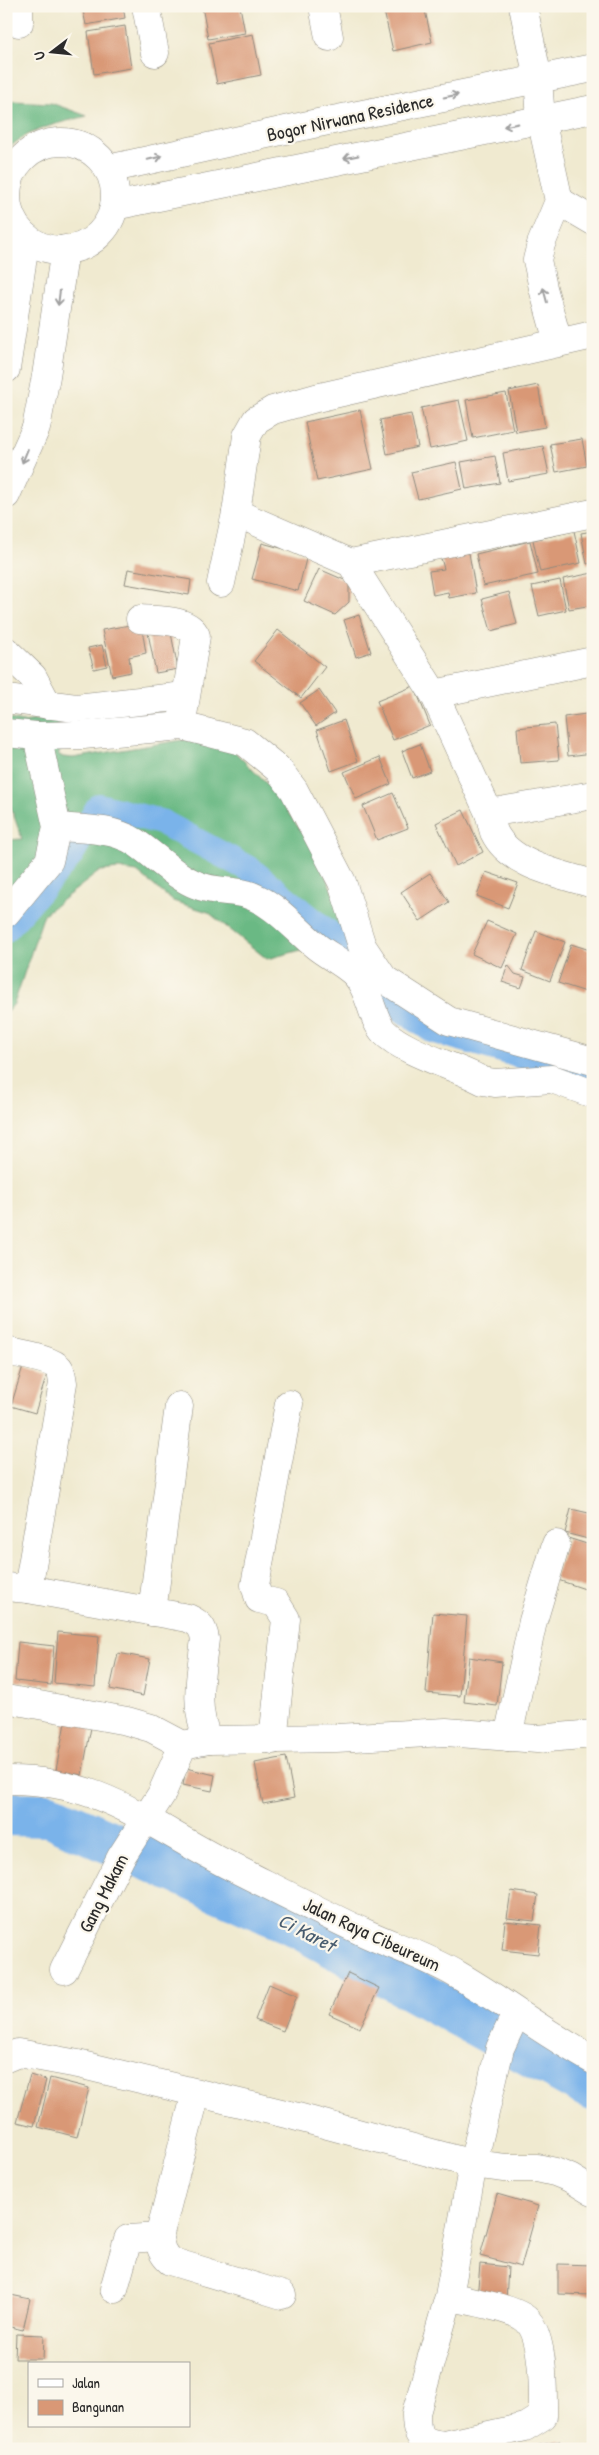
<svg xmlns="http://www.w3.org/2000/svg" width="599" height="2455" viewBox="0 0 599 2455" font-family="'Patrick Hand',sans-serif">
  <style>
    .forest { fill: #6bb984; stroke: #4b7258 }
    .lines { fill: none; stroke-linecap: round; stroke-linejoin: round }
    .canal { stroke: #7ab3ea; stroke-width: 26 }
    .river { stroke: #7ab3ea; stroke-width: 44 }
    .building { fill: #d99876 }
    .minor-casing { stroke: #8e8a7e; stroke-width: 29 }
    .minor { stroke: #fff; stroke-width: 28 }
    .oneway { stroke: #a0a0a0 }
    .labels { text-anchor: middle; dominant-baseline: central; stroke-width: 4.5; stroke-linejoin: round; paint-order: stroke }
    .street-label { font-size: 19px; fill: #2b2b2b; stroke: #fbf7ec }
    .water-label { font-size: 20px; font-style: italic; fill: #475b6e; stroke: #fbf7ec }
  </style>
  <rect width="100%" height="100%" fill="#fbf7ec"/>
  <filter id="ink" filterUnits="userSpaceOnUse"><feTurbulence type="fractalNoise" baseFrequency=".02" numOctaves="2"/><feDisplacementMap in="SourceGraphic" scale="10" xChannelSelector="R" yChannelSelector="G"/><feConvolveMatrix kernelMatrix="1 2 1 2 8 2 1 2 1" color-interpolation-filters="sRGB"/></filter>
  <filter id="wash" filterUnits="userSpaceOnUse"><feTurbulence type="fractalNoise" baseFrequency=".0096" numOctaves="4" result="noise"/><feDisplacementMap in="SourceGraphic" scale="20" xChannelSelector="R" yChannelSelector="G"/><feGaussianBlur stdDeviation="1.12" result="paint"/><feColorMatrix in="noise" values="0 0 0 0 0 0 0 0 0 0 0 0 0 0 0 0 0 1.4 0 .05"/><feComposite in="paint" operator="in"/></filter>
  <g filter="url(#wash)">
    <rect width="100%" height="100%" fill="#f0ead0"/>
    <g class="forest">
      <path d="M13 101 51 103 87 116C60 123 26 129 6 151V103Z"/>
      <path d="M114 715 120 721 63 748 58 754 63 757 73 758 188 739 230 747 272 789 316 853 344 919 335 941 267 959 208 912 173 901 137 872 119 869 100 871 44 914 14 1004 6 1013V840L22 839 9 802 6 801V718L22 722 62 717Z"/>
    </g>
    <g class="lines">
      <path class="canal" d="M6 929 70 856 99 806 161 822 249 869 351 951 393 1003 432 1030 567 1069 593 1084"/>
      <path class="river" d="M6 1814 49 1815 292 1923 593 2089"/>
    </g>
    <g id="blocks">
      <g class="building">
        <path d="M82 6H123L125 18 86 25Z"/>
        <path d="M202 6H240L245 33 208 39Z"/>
        <path d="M404 6H424L432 42 393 51 384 11Z"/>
        <path d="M125 26 131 68 94 74 88 32Z"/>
        <path d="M253 34 261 75 217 84 209 43Z"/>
        <path d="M538 385 545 427 516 432 509 391Z"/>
        <path d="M506 393 513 430 473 438 466 400Z"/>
        <path d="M459 400 468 441 430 449 421 408Z"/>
        <path d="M360 410 373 469 317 481 305 422Z"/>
        <path d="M411 414 418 447 387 454 380 420Z"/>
        <path d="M582 439 587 466 556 472 550 444Z"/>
        <path d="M543 446 549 474 508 481 503 453Z"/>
        <path d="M495 456 500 483 466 489 461 462Z"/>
        <path d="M456 462 462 489 418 499 411 472Z"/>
        <path d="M574 531 581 563 540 572 533 540Z"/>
        <path d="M593 531V562L587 564 581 533Z"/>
        <path d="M530 541 538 574 483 586 476 554Z"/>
        <path d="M262 543 307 555 298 591 252 579Z"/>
        <path d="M469 553 476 593 449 598 448 592 433 595 429 571 444 569 441 558Z"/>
        <path d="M128 569 191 580 189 595 125 584Z"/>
        <path d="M319 569 349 582V602L335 615 304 601Z"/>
        <path d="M593 573V605L569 609 563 579Z"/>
        <path d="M560 580 566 610 539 616 532 586Z"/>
        <path d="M509 592 517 624 491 631 482 599Z"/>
        <path d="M359 615 371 652 356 657 344 620Z"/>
        <path d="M141 623 146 653 129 657 131 672 112 676 102 630Z"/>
        <path d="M170 628 178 669 156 673 148 633Z"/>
        <path d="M278 630 325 667 301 698 254 661Z"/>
        <path d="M102 645 107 666 94 669 88 648Z"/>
        <path d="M414 686 430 725 393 740 377 701Z"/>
        <path d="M319 690 335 713 316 726 300 703Z"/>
        <path d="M593 713V753L568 756 564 717Z"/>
        <path d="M344 720 358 761 331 771 317 730Z"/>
        <path d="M555 724 559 760 520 763 517 728Z"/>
        <path d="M420 744 430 771 412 778 402 751Z"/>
        <path d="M380 757 391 784 356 799 344 772Z"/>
        <path d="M393 793 408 828 377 840 363 806Z"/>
        <path d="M463 810 483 852 456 866 436 823Z"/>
        <path d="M6 838 11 839 7 867H6Z"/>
        <path d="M486 872 518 883 508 908 477 896Z"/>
        <path d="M430 873 449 902 420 921 401 892Z"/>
        <path d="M487 921 517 934 502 968 472 954Z"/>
        <path d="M536 931 565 942 550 981 522 970Z"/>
        <path d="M571 944 593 951V972L586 992 558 983Z"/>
        <path d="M508 965 515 974 525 977 521 988 502 982Z"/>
        <path d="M23 1366 47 1374 35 1413 11 1406Z"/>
        <path d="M571 1509 593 1514 588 1539 565 1533Z"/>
        <path d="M568 1538 593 1546V1566L585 1589 555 1579Z"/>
        <path d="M433 1613 467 1616 460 1696 426 1693Z"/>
        <path d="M58 1632 99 1636 95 1687 54 1683Z"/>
        <path d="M18 1642 54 1646 51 1685 15 1681Z"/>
        <path d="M118 1653 150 1659 143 1696 110 1689Z"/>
        <path d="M469 1657 502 1662 497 1706 464 1702Z"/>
        <path d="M67 1712 93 1717 82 1775 56 1770Z"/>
        <path d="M286 1757 294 1798 263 1804 255 1763Z"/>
        <path d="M186 1768 215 1775 212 1791 183 1785Z"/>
        <path d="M511 1891 538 1895 534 1921 507 1918Z"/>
        <path d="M505 1921 541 1925 538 1954 502 1950Z"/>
        <path d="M348 1973 379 1988 360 2028 329 2014Z"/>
        <path d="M269 1984 297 1996 283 2031 255 2020Z"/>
        <path d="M30 2075 46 2080 34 2126 17 2122Z"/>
        <path d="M50 2078 89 2088 77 2137 38 2127Z"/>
        <path d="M497 2194 538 2206 521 2267 480 2256Z"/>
        <path d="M480 2264 508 2267 506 2301 477 2299Z"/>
        <path d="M558 2264 593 2265V2295L558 2294Z"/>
        <path d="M6 2294 30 2299 23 2330 6 2326Z"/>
        <path d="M16 2334 44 2335 43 2359H15Z"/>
        <path d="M560 2441 561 2449H525V2448Z"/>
      </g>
    </g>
  </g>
  <g filter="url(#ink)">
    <use href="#blocks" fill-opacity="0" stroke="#8e8a7e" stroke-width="1"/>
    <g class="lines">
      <defs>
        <g id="minor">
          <path d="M146 6 155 53"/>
          <path d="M323 6 329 37"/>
          <path d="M523 6 538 79 541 119 559 201 541 244 537 260 543 288 558 342"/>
          <path d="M19 23V6"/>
          <circle cx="61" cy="196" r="54"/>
          <path d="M108 169 313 124 593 68"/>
          <path d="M559 201 593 221"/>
          <path d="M114 206 593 109"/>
          <path d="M6 369 26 237"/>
          <path d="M6 495 36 428 46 376 65 249"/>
          <path d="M236 513 351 563 434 694 489 813C491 819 492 826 494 832 510 866 561 874 593 884"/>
          <path d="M351 563 593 513"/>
          <path d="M221 583 236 513 247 436 256 420 273 410 316 398 593 335"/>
          <path d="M140 619C157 621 188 618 196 636L183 715"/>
          <path d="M6 651 33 677 48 705"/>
          <path d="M434 694 593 661"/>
          <path d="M6 699 76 708 185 696"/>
          <path d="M6 733 37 736 83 735 182 726 245 742 278 769 294 790 342 882 362 946 384 979 449 1021 593 1061"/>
          <path d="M489 813 593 795"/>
          <path d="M57 827C83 829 113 828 135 842 156 856 174 876 197 885 213 892 230 890 246 894 274 902 294 928 316 946 327 955 342 962 353 972 371 989 371 1019 384 1032 405 1053 455 1066 483 1081L495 1083 552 1079 593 1094"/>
          <path d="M6 913 49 861 57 827 37 736"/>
          <path d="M6 1351C18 1354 52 1359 59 1368 62 1372 62 1378 63 1383L28 1589"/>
          <path d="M6 1587 28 1589 188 1618C199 1623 203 1627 205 1639 201 1673 193 1707 208 1740"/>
          <path d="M152 1612 179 1406"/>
          <path d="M6 1699 127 1721 151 1728 183 1745"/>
          <path d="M508 1737 533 1621 556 1544"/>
          <path d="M273 1740 286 1619 276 1603 259 1599 255 1585 289 1404"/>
          <path d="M6 1780C102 1779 147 1824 226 1864 272 1887 318 1911 365 1933 396 1947 430 1958 458 1975 504 2002 546 2034 593 2060"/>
          <path d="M64 1970 121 1857 161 1795 183 1745 208 1740 336 1738 446 1732 537 1739 593 1734"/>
          <path d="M6 2058 18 2053 78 2064 294 2116 473 2164 505 2168H537L555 2172 570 2178 593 2192"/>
          <path d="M196 2093 159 2237C160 2247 162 2254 170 2261L282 2295"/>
          <path d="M114 2289 128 2239 159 2237"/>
          <path d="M449 2296C470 2302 505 2306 523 2317 545 2330 543 2393 543 2416L525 2427 444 2445C420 2442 416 2436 416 2413L449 2296 473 2164 500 2048 516 2014"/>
        </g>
      </defs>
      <use href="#minor" class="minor-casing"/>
      <use href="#minor" class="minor"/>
    </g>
    <defs><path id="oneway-shaft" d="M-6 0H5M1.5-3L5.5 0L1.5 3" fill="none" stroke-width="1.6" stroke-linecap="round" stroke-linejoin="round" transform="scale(1.25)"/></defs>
    <g class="oneway">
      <use href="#oneway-shaft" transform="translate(451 96) rotate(-11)"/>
      <use href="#oneway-shaft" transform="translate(511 125) rotate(169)"/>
      <use href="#oneway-shaft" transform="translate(351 157) rotate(169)"/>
      <use href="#oneway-shaft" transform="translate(155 158) rotate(-13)"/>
      <use href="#oneway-shaft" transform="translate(545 295) rotate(-105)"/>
      <use href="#oneway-shaft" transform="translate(59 298) rotate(97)"/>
      <use href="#oneway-shaft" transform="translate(25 456) rotate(112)"/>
    </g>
  </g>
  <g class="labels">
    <g class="street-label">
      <text transform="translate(350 117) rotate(-12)">Bogor Nirwana Residence</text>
      <text transform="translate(103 1893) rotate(-63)">Gang Makam</text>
      <text transform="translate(372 1934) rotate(25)">Jalan Raya Cibeureum</text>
    </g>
    <g class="water-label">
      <text transform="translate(307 1932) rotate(27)">Ci Karet</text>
    </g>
  </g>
  <rect width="599" height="2455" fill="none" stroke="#fbf7ec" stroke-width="25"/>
  <rect x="28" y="2362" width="162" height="65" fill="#fbf7ec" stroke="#a8a59f"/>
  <rect x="38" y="2379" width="25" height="8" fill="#ffffff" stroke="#a8a59f"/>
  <text x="72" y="2388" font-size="15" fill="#2b2b2b">Jalan</text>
  <rect x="38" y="2400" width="25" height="15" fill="#d99876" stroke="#a8a59f"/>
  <text x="72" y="2412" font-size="15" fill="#2b2b2b">Bangunan</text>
  <g transform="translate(52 52) rotate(254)" stroke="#fbf7ec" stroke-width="4" paint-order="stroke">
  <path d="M0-4L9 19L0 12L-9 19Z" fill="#2b2b2b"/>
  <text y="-8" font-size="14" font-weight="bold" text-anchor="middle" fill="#2b2b2b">U</text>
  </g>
</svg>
